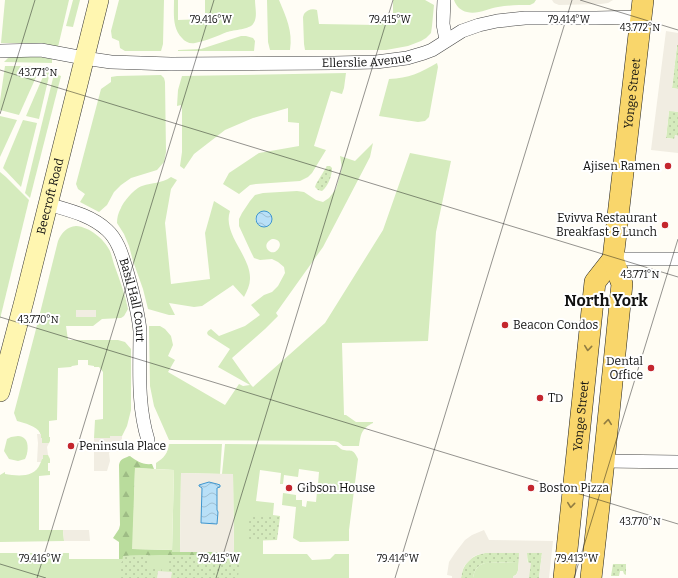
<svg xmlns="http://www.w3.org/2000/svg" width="678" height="578" viewBox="0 0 678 578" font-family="Bitter,serif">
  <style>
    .grass { fill: #d5ebbd; fill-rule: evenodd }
    .forest { fill: url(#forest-firs) }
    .garden { fill: url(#garden-dots) }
    .pitch { fill: #e6f2cf }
    .plaza { fill: #f1ede2 }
    .water { fill: url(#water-waves); stroke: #3f96cf }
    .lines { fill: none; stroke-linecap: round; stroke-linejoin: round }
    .street-casing { stroke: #444; stroke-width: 14 }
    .secondary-casing { stroke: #333; stroke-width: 20 }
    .primary-casing { stroke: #222; stroke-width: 22 }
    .street { stroke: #fff; stroke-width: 13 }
    .secondary { stroke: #fff6b0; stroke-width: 19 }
    .primary { stroke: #f9d66b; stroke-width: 21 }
    .oneway { stroke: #917d42 }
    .ticks { fill: none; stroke: #111; stroke-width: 1; stroke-opacity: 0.45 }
    .poi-dot { fill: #c4262e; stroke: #fff; stroke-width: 1.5 }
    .labels { text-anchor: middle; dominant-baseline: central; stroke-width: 4; stroke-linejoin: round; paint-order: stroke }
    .street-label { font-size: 12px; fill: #111; stroke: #fff }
    .poi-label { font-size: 12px; fill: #111; stroke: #fff; text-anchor: start }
    .district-label { font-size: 16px; font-weight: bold; fill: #111; stroke: #fff }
    .ticks-label { font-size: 10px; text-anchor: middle; fill: #111; stroke: #fff; stroke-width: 4; stroke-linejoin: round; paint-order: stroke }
  </style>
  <defs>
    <pattern id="forest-firs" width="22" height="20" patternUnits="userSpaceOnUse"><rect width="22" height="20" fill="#b9dc9c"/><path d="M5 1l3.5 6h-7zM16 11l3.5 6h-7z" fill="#9ebc85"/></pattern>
    <pattern id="garden-dots" width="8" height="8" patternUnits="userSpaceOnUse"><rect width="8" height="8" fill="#d5ebbd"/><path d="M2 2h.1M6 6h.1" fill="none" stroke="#b6c8a1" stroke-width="1.8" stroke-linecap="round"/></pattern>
    <pattern id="water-waves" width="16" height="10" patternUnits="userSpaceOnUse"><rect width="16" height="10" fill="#b9e0f7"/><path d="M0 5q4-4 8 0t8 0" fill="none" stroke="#9ebfd3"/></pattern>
  </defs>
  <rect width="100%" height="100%" fill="#fffdf5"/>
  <g class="grass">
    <path d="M5 0H69L58 47 43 43H1Z"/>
    <path d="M73 0H80L73 27 66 26Z"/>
    <path d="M119 0H164L163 44 161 51H125L120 48 119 41 112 38 111 31Z"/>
    <path d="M174 0H178V20L205 19V0H255C255 7 258 18 253 24 250 29 234 30 227 32 217 36 206 41 195 43 190 44 185 42 182 38 172 28 174 13 174 0Z"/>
    <path d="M267 0H279C286 17 293 31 290 50H270L268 42Z"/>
    <path d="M393 0H425L434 5 432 26 431 33 426 38 421 41 408 46 386 50H305L304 44 303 17 304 14C307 10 312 8 317 10L319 24 378 25V19L393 18Z"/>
    <path d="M454 0H536L534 3 530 5C519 5 509 5 498 7 489 8 477 15 467 12 461 11 456 6 454 0Z"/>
    <path d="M241 36H246L253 38 255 41 254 51H178V50L201 49Z"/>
    <path d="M33 56 52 59V63L4 62 9 57Z"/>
    <path d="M437 63 438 67 429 117 425 121 418 122 379 116 389 79C409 78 420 73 437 63Z"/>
    <path d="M5 66H41L19 115 0 110V101Z"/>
    <path d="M45 72H50L39 119 26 116Z"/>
    <path d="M346 73 344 88 342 94 331 91 314 146 326 150 312 173 308 177 300 181 256 184 250 185 239 194 223 184 229 173 259 153 299 146V123L288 122V108L253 118 225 130 194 154 184 169 180 166 182 152V110L181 105 177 106 178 90 182 76Z"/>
    <path d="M54 74 61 76 30 198 25 193Z"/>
    <path d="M161 75 164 78 165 82 166 152 164 162 157 170 131 178 121 185 114 192 107 205 99 212 80 202 85 194 78 189 76 184 101 89 111 82V77L117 76Z"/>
    <path d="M0 116 17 120 0 157Z"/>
    <path d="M23 120 37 123 21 187 3 168Z"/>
    <path d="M373 143 370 157 323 247 276 313 278 316 265 329 232 358 251 385 253 387 325 323 383 230 410 153 451 161 436 232 428 341 342 343 344 415H346L356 422H373V423C361 429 361 434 359 446H343L338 442 334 441 169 440 154 406 150 386 149 326H160L165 329 171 336 173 345 168 356 175 360 168 372 225 405 239 384 243 386 250 385 218 367 230 349 208 335 207 333 208 331 211 329 219 336 245 326 260 315 251 305 264 295 272 292 278 286 285 273 284 267 278 262 272 259 260 260 254 258 251 252 239 226V219L242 213 250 201 255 195 263 193 297 191 304 192 316 200 323 202 329 198 336 189 342 168 340 156 355 161ZM256 216 272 217V221L269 225 258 224 255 220ZM272 239C288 239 276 259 268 250 264 245 268 241 272 239Z"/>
    <path d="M0 172 6 177 29 200 0 319Z"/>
    <path d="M171 177 177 180 171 189 165 223 171 284 210 279 205 233 214 201 230 211C222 234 251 256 250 279 250 285 247 291 244 297L233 285 202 306 194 307 169 303 175 315H169L148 309 143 289 133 261 129 246 124 234 117 223C117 218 118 213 121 208 123 202 135 188 142 186 153 182 161 184 171 177Z"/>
    <path d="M76 226C90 227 104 239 110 251 112 256 113 262 115 267 120 281 125 294 128 309L124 316 121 318 102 319 93 326H66L68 340H118L125 342 131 349V410L127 426 122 436H111L110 438H94L95 420 103 419V372L99 367H94V366L88 365V360H78V365L72 366 71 367 58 368 57 420 49 421V437H50V441L49 443H42C41 440 41 436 40 433 37 426 24 423 17 421L14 413 35 333 58 241C62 232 67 227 76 226Z"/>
    <path d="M18 436C21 436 23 437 25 439 29 443 28 454 25 459L18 461 9 459 4 451 7 439 11 437Z"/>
    <path d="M169 444H222L220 474 181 473 180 552H172L174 470 156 469V463C164 458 168 453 169 444Z"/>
    <path d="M225 444 336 445C338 446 339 447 341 449 350 453 352 446 358 459L349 530V541L300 542 293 538 296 507 282 505 283 493 296 495V500H302V506L306 507 307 501 316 502 317 492H321V485L318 484 319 472 299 469 298 477 284 475 283 484H280L281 473 260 470 256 501 274 503 273 515 280 516V517H248V540H263V554H307L312 560 330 559 335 554H349V578H0V553H69V559H123V556L240 552H234L233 474H222Z"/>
    <path d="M43 455H48L50 459V463H48V471H50V475L39 476V530H63L64 541 0 542V475L5 472V474C17 476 35 478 40 464 42 461 41 458 43 455Z"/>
    <path d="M519 562C518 567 519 574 514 576L513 578H473C474 570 478 565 485 563Z"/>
  </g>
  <path class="forest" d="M130 456C137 461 142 465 152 464L154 469 135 468 133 549 172 550V552H240L239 555H160L123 556V559H119V542L113 538 119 529 120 525 119 465C120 459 124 458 130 456Z"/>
  <g class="garden">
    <path d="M677 45H678V89L672 88Z"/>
    <path d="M669 110 678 112V136L675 135V139L666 138Z"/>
    <path d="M327 166H330L332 168C332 176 328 186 322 191L318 190 315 187 316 184Z"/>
    <path d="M248 517H280L277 540 248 541Z"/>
    <path d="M485 553H519V562L485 563C478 565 474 570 473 578H461C462 564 472 555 485 553Z"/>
    <path d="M527 553H542L539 578H529Z"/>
    <path d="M148 555V567H161L162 571H158L157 578H120V563L122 562 123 556Z"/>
    <path d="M167 557H240L238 578H171L172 572H167Z"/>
    <path d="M613 564H626V575L624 574 623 571H620L619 576H611Z"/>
  </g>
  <path class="pitch" d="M135 468 174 470 172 550 132 549Z"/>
  <g class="plaza">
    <path d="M552 0H613L608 3 601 4 559 5 554 3Z"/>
    <path d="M666 31 678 33V45H677L672 88 678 89V112L669 111 666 138 674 139 675 135 678 136V153L651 150Z"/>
    <rect x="76" y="310" width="20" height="7"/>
    <path d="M37 434H41V438H42V443H49L47 447 48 455H43V459H41V462H37L38 443Z"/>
    <path d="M110 436H122V439L113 447 109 453 110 461 107 471H94V438H110Z"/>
    <path d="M181 473 233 474 234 552H180Z"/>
    <path d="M63 530H89L90 541H64Z"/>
    <path d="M484 530 489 540 553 541 549 578H539L542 553H527V562L531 563 529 578H513V576L516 575 518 571 519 553H485L477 555 473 557 465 565 463 569 461 578H452V576L447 575 449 562 455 553 465 540 472 535Z"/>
    <path d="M158 571 172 572 171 578H157Z"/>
  </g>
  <g class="water">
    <circle cx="264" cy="219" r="8"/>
    <path d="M209 482 217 484 220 485V487L217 488V510L218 512 217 524 202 523H201L202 488 199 486V485Z"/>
  </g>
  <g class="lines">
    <defs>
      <g id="street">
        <path d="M444 0 443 24 446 40"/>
        <path id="s1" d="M0 51 41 50 84 58 111 62 171 64 334 63 376 62 407 58 424 53 432 50 462 31 479 25 497 21 525 18H596L641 17"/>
        <path id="s2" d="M48 204C68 210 91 215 107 230 118 240 122 255 126 268 132 289 138 309 140 331 140 367 137 405 148 440"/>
        <path d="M613 259H678"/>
        <path d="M604 461 678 462"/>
      </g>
      <g id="secondary">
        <path id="s3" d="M0 392 24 301 99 0"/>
      </g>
      <g id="primary">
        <path id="s4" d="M564 578 595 282 613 259"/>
        <path id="s5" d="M591 578 604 461 622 284 613 259 643 0"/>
      </g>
    </defs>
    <use href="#street" class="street-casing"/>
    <use href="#secondary" class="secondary-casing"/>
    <use href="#primary" class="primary-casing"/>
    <use href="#street" class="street"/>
    <use href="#secondary" class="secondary"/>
    <use href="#primary" class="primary"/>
  </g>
  <defs><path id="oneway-chevron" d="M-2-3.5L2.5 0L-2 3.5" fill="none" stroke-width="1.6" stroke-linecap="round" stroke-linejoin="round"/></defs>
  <g class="oneway">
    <use href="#oneway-chevron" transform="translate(588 348) rotate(96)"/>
    <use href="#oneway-chevron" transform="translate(608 422) rotate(-84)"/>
    <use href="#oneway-chevron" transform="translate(571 505) rotate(96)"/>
  </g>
  <path class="ticks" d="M580 0 678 30M0 70 678 277M0 114 35 0M0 317 678 524M0 564 46 578M37 578 214 0M216 578 393 0M395 578 572 0M574 578 678 239"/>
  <g class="poi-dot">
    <circle cx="668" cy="166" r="4"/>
    <circle cx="665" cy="225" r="4"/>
    <circle cx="505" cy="325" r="4"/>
    <circle cx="651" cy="368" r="4"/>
    <circle cx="540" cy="398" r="4"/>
    <circle cx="71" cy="446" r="4"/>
    <circle cx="289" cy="488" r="4"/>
    <circle cx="531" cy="488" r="4"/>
  </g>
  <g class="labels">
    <g class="street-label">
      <text stroke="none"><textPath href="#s1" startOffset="368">Ellerslie Avenue</textPath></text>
      <text stroke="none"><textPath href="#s5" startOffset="489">Yonge Street</textPath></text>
      <text stroke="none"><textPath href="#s3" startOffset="202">Beecroft Road</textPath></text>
      <text stroke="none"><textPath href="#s2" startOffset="141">Basil Hall Court</textPath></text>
      <text stroke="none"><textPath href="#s4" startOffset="163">Yonge Street</textPath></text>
    </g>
    <g class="poi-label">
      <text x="660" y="166" text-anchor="end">Ajisen Ramen</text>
      <text x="657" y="218" text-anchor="end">Evivva Restaurant<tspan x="657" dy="14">Breakfast &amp; Lunch</tspan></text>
      <text x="513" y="325">Beacon Condos</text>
      <text x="643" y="361" text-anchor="end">Dental<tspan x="643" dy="14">Office</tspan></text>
      <text x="548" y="398">TD</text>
      <text x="79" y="446">Peninsula Place</text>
      <text x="297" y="488">Gibson House</text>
      <text x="539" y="488">Boston Pizza</text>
    </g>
    <g class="district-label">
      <text x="606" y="300">North York</text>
    </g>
  </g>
  <g class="ticks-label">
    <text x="211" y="23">79.416°W</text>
    <text x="390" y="23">79.415°W</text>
    <text x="569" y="23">79.414°W</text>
    <text x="640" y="31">43.772°N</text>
    <text x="38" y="76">43.771°N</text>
    <text x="640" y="278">43.771°N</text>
    <text x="38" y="323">43.770°N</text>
    <text x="640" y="525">43.770°N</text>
    <text x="40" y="562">79.416°W</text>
    <text x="219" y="562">79.415°W</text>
    <text x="398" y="562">79.414°W</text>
    <text x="577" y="562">79.413°W</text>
  </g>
</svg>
